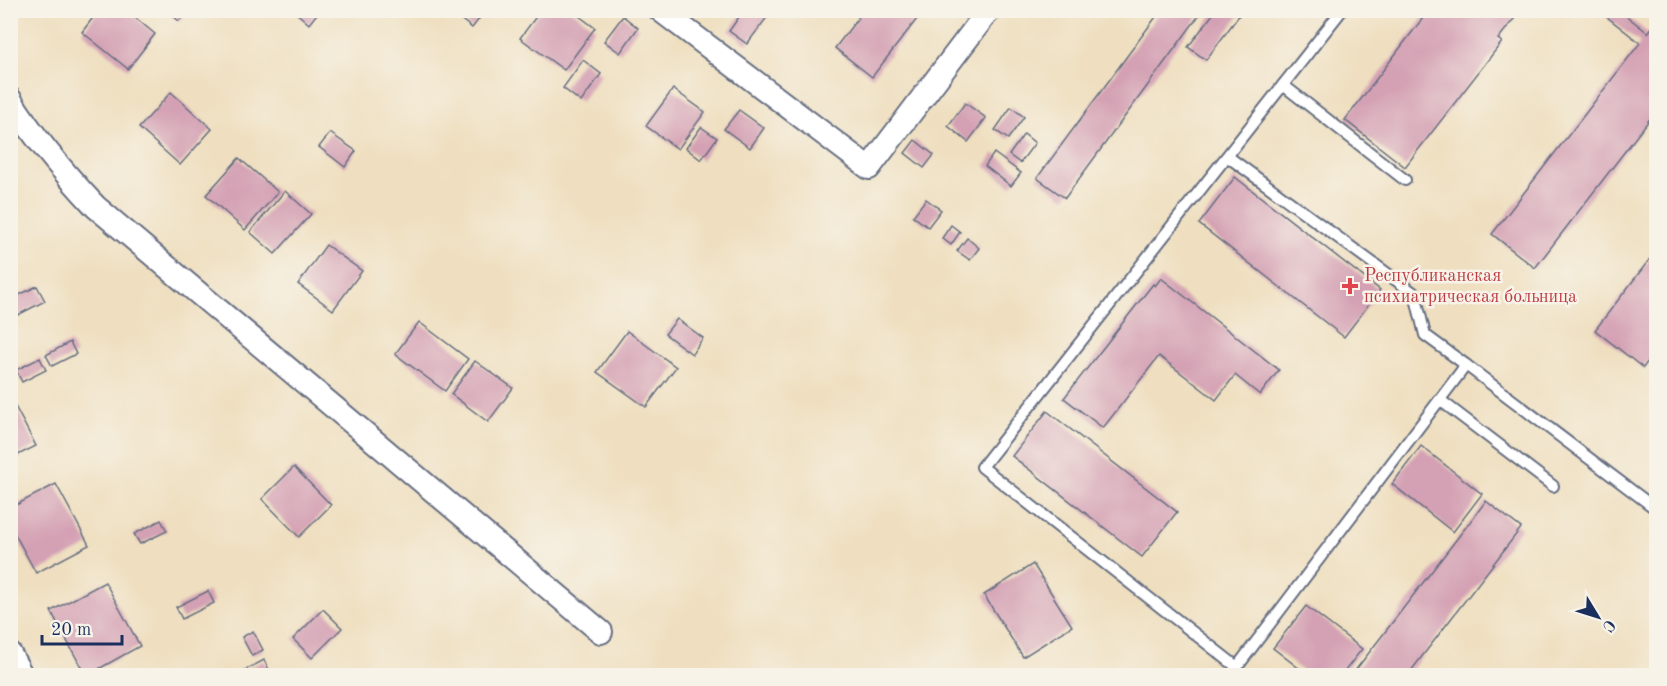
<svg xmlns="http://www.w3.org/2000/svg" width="1667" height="686" viewBox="0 0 1667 686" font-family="'Old Standard TT',serif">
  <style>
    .building { fill: #d4a1b4 }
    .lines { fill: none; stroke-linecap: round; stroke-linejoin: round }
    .service-casing { stroke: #656d80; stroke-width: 14 }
    .minor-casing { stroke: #656d80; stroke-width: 26 }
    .service { stroke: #fff; stroke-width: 10 }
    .minor { stroke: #fff; stroke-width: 22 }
    .health-dot { fill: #e0444e; stroke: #f7f3e8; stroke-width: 2 }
    .labels { text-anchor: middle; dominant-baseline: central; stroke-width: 5; stroke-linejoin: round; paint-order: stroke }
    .health-label { font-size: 18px; fill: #be3a42; stroke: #f7f3e8; text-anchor: start }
  </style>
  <rect width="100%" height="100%" fill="#f7f3e8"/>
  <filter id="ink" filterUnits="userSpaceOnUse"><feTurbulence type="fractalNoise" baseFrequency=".0167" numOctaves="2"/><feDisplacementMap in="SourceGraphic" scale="12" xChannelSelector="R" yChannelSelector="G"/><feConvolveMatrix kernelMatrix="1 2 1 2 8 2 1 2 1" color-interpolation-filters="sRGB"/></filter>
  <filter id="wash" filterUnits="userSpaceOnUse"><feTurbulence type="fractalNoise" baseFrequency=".008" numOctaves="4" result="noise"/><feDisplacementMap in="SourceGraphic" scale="24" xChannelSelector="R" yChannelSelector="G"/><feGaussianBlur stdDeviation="1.35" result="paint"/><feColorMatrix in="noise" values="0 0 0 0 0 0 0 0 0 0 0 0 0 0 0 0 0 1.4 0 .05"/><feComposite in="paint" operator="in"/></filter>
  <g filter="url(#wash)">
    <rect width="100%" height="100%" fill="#efdfc0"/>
    <g id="blocks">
      <g class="building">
        <path d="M99 10H126L155 34 128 69 82 32Z"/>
        <path d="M166 10H188L179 21Z"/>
        <path d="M293 10H320L309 24Z"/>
        <path d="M463 10H486L472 28 458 17Z"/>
        <path d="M541 10H571L595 28 564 70 520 38Z"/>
        <path d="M744 10H760L768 16 747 44 729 31Z"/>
        <path d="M864 10H924L872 77 835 48Z"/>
        <path d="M1161 10H1203L1065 198 1037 178Z"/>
        <path d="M1216 10H1243L1206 60 1188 47Z"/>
        <path d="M1429 10H1521L1498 39 1502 42 1405 167 1345 120Z"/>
        <path d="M1598 10H1619L1648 33 1654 25 1656 27V111L1535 268 1492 234 1640 43Z"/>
        <path d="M623 16 638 28 620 53 604 41Z"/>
        <path d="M583 60 601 74 581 102 563 88Z"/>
        <path d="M673 89 705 112 678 149 646 126Z"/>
        <path d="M171 92 212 129 180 165 139 128Z"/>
        <path d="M965 103 986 118 968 142 948 126Z"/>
        <path d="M1011 107 1024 117 1008 139 995 130Z"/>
        <path d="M739 110 764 128 750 148 724 129Z"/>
        <path d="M701 127 717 138 701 160 686 148Z"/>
        <path d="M330 133 356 151 345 167 319 147Z"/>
        <path d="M1024 134 1035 143 1020 163 1009 155Z"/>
        <path d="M915 140 934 155 924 168 905 153Z"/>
        <path d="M994 153 1021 173 1011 186 985 166Z"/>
        <path d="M239 158 278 192 245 230 206 195Z"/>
        <path d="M1235 177 1380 290 1344 337 1199 224Z"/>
        <path d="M285 191 311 214 275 254 250 232Z"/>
        <path d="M926 199 941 210 928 227 913 216Z"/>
        <path d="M951 225 960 232 951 245 942 238Z"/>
        <path d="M967 238 979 248 970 260 957 251Z"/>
        <path d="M326 245 362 271 333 310 298 284Z"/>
        <path d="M1656 251V350L1643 368 1595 330Z"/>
        <path d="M1161 278 1279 370 1260 395 1235 375 1216 400 1159 356 1103 428 1064 398 1153 284 1155 286Z"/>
        <path d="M37 286 45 301 18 315 11 299Z"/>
        <path d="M677 319 703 338 692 354 665 334Z"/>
        <path d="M419 322 468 359 445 391 395 354Z"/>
        <path d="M627 331 676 367 646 407 597 372Z"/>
        <path d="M70 342 76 354 52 366 46 355Z"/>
        <path d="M40 358 46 370 22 382 16 370Z"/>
        <path d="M475 361 513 388 488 422 451 394Z"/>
        <path d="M10 397 36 446 10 459Z"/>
        <path d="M1047 411 1177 512 1142 557 1012 456Z"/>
        <path d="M1421 446 1482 494 1453 532 1392 484Z"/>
        <path d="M294 467 331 505 299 537 262 499Z"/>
        <path d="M56 484 89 545 36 573 10 525V508Z"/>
        <path d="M1486 501 1521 528 1407 676H1351Z"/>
        <path d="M161 520 167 531 140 544 134 534Z"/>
        <path d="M1033 564 1072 626 1023 657 984 595Z"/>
        <path d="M105 582 140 646 86 676 51 611Z"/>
        <path d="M208 591 214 603 182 619 176 607Z"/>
        <path d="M1306 606 1362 649 1341 676H1309L1273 648Z"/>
        <path d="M323 609 342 628 312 658 293 639Z"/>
        <path d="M253 631 263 650 252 656 242 637Z"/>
        <path d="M264 660 270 672 264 676H234Z"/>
      </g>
    </g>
  </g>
  <g filter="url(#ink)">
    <use href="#blocks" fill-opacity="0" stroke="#656d80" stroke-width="1.5"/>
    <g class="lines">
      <defs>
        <g id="service">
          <path d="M1283 85 1405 180"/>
          <path d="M1227 156 1415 294 1425 335 1466 365 1237 667 982 467 1342 10"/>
          <path d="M1466 365 1656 509"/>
          <path d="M1440 400 1553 486"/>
        </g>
        <g id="minor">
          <path d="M660 10 869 168 989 10"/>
          <path d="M10 99C34 138 64 173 96 207L601 632"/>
          <path d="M10 654 22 676"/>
        </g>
      </defs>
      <use href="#service" class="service-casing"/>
      <use href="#minor" class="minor-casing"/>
      <use href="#service" class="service"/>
      <use href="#minor" class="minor"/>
    </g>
  </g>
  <path class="health-dot" d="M1347 277h6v6h6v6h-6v6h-6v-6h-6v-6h6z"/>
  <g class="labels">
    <g class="health-label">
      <text x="1364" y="276">Республиканская<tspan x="1364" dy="21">психиатрическая больница</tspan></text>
    </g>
  </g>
  <rect width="1667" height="686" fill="none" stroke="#f7f3e8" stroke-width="36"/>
  <g transform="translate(1598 617) rotate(128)" stroke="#f7f3e8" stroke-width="4.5" paint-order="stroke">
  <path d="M0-4.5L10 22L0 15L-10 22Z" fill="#1b2f5e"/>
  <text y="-9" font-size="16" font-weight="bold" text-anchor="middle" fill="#1b2f5e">С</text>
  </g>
  <path d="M42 635v9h80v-9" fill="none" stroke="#1b2f5e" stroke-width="3"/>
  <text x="51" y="635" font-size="18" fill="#1b2f5e" stroke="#f7f3e8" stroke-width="4.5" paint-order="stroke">20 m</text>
</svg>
